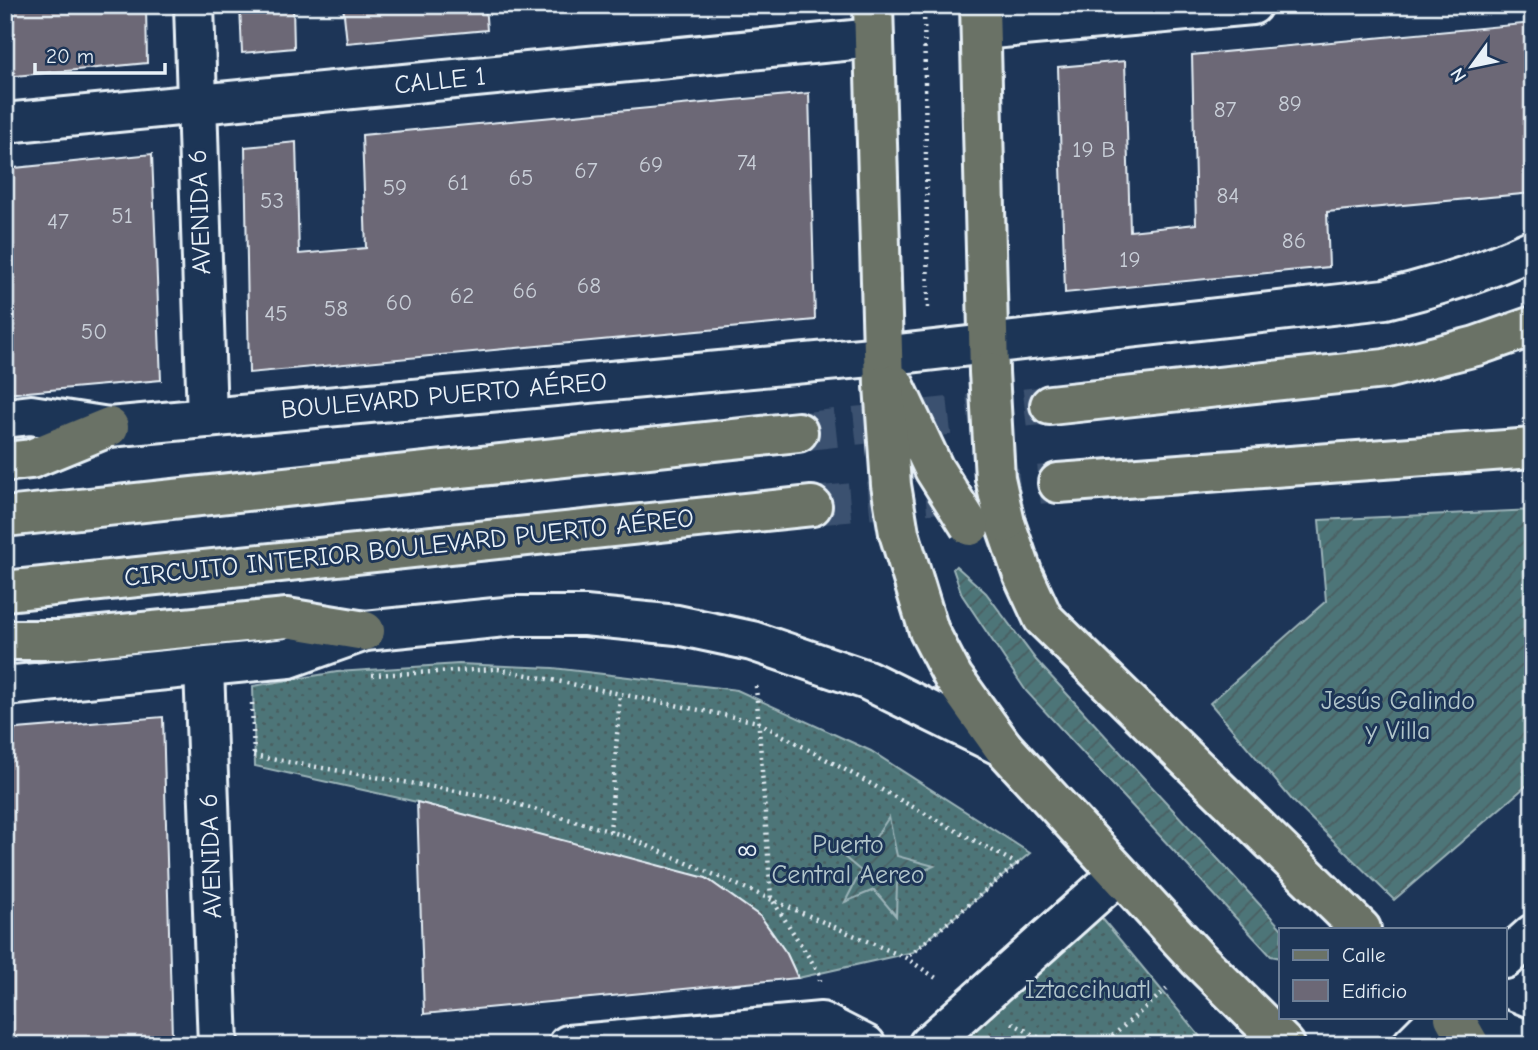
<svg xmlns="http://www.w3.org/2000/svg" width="1538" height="1050" viewBox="0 0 1538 1050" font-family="'Comic Neue',sans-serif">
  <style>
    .grass { fill: url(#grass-dots); stroke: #9bb3b8; stroke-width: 2 }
    .garden { fill: url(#garden-furrows); stroke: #9bb3b8; stroke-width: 2 }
    .building { fill: #6c6876; stroke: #e8f1f8; stroke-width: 2 }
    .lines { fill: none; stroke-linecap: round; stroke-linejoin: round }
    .motorway-tunnel { stroke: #3b516f; stroke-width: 38; stroke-dasharray: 38 19; stroke-linecap: butt }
    .minor-casing { stroke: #e8f1f8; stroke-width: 44 }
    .tertiary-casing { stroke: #e8f1f8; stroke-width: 44 }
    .secondary-casing { stroke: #e8f1f8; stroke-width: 44 }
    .primary-casing { stroke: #e8f1f8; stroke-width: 44 }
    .motorway-casing { stroke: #e8f1f8; stroke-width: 44 }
    .path { stroke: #e8f1f8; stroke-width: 4.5; stroke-dasharray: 2 5; stroke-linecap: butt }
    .minor { stroke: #1d3557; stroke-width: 38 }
    .tertiary { stroke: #1d3557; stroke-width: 38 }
    .secondary { stroke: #1d3557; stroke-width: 38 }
    .primary { stroke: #6a7266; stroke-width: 38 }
    .motorway { stroke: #6a7266; stroke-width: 38 }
    .primary-bridge-casing { stroke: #e8f1f8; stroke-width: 44; stroke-linecap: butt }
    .primary-bridge { stroke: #6a7266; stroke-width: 38 }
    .labels { text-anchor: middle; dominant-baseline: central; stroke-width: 6; stroke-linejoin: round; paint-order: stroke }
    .number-label { font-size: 23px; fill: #c9cfd8 }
    .street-label { font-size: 26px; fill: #e8f1f8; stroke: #1d3557 }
    .park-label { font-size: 26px; fill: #b2c6cb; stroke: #1d3557 }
  </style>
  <defs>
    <pattern id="grass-dots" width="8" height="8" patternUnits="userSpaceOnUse" patternTransform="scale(1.75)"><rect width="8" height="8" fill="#4e7578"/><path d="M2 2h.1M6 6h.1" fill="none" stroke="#4a5e61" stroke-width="1.8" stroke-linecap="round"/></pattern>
    <pattern id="garden-furrows" width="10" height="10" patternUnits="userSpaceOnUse" patternTransform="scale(1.75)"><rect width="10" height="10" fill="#4e7578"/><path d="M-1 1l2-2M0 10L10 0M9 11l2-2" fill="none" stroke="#4a5e61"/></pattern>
  </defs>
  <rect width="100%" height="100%" fill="#1d3557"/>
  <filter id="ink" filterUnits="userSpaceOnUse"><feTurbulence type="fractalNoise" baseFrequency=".0143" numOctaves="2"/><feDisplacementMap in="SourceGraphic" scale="14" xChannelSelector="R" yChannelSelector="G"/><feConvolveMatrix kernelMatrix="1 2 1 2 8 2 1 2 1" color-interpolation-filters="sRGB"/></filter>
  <g filter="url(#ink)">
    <g class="grass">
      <path d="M459 664 553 668 737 690 871 751 1030 853 913 952 798 978 787 954 761 917 707 879 417 802 255 766 253 686 337 672Z"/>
      <path d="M1096 911 1207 1045H945Z"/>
    </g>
    <g class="garden">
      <path d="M1533 510V780L1394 900 1292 800 1210 703 1326 601 1319 520Z"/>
      <path d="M956 566 986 593 1036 660 1282 929 1281 958 1271 956 1026 691 962 595 953 569Z"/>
      <path d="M889 817 897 856 934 866 897 883 896 916 874 890 845 902 861 871 837 851 868 849Z"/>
    </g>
    <g class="building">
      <path d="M5 5H146L147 63 5 77Z"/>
      <path d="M240 5H293L294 48 242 53Z"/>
      <path d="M343 5H485L487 30 347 43Z"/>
      <path d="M1533 23V193L1327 212 1329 267 1065 293 1058 67 1125 61 1130 231 1196 224 1192 55Z"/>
      <path d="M809 93 815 320 249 373 245 147 296 142 299 254 366 248 362 135Z"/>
      <path d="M152 154 161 380 5 394V169Z"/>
      <path d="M163 717 172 1037 86 1045H5V730Z"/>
      <path d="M417 802 706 878 761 917 787 954 798 978 424 1014Z"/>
    </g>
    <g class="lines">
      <g class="motorway-tunnel">
        <path d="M798 432 1050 405"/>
        <path d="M812 506 1058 483"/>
      </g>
      <defs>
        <g id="minor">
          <path d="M194 5 207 418"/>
          <path d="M981 30 1252 5"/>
          <path d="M5 123 874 38"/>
          <path d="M204 668 218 1045"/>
          <path d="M568 1045 821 1022 866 1045"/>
        </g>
        <path id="tertiary" d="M1470 1017 1533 1043"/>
        <g id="secondary">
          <path d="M5 418 31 415 109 427 882 356 1385 299C1436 287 1485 272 1533 249"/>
          <path d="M5 686 289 658 365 631 515 616H585L677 625 752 641 867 680 1003 747"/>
          <path d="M1505 959 1533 934"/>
          <path d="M928 1045 1119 874"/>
          <path d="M1412 1045 1440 1017"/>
        </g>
        <g id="primary">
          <path d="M873 5 884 385"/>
          <path d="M980 5 989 372"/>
          <path d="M1005 523 1023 575 1043 618 1361 929"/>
          <path d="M899 533 929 631 953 677 1003 747 1198 959 1285 1045"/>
          <path d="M1454 1017 1470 1045"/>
        </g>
        <g id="motorway">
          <path d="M1050 405 1385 369 1476 346 1533 326"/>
          <path d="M5 462 31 459 109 427"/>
          <path d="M1058 483 1533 448"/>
          <path d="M5 517 798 432"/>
          <path d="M5 591 812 506"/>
          <path d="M5 640H60L287 618 365 631"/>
        </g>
      </defs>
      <use href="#minor" class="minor-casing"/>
      <use href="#tertiary" class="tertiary-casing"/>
      <use href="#secondary" class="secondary-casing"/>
      <use href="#primary" class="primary-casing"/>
      <use href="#motorway" class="motorway-casing"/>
      <g class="path">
        <path d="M924 5 928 309"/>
        <path d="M372 675 498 669 758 722 1017 864 906 958"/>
        <path d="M756 686 771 898 819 973 820 981"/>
        <path d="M252 703 254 756"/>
        <path d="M253 756 497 798 625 836 906 958 939 980"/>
        <path d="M610 832 620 694"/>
        <path d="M1012 1023 1052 1045"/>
        <path d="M1102 1045 1168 988"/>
      </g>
      <use href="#minor" class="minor"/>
      <use href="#tertiary" class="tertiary"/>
      <use href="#secondary" class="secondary"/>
      <use href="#primary" class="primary"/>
      <use href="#motorway" class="motorway"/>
      <defs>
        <g id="primary-bridge">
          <path d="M989 372 995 478 1005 523"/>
          <path d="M894 384 934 469 970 526"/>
          <path d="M884 385 891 485 899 533"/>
        </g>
      </defs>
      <use href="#primary-bridge" class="primary-bridge-casing"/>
      <use href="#primary-bridge" class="primary-bridge"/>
    </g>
  </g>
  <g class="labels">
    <g class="number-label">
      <text x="1290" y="103">89</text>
      <text x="1225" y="109">87</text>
      <text x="1094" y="149">19 B</text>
      <text x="747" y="162">74</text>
      <text x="651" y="164">69</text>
      <text x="586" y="170">67</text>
      <text x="521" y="177">65</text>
      <text x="458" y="182">61</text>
      <text x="395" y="187">59</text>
      <text x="1228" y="195">84</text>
      <text x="272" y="200">53</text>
      <text x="122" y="215">51</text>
      <text x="58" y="221">47</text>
      <text x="1294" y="240">86</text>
      <text x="1130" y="259">19</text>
      <text x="589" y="285">68</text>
      <text x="525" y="290">66</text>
      <text x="462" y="295">62</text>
      <text x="399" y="302">60</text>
      <text x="336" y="308">58</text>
      <text x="276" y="313">45</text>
      <text x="94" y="331">50</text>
    </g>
    <g class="street-label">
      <text transform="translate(440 81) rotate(-6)">CALLE 1</text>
      <text transform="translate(200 212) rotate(-92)">AVENIDA 6</text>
      <text transform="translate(444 396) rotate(-5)">BOULEVARD PUERTO AÉREO</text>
      <text transform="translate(409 548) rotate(-6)">CIRCUITO INTERIOR BOULEVARD PUERTO AÉREO</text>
      <text transform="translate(748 851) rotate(-94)">8</text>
      <text transform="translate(211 856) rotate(-92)">AVENIDA 6</text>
    </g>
    <g class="park-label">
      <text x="1398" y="701">Jesús Galindo<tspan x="1398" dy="30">y Villa</tspan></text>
      <text x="848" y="845">Puerto<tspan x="848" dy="30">Central Aereo</tspan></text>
      <text x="1088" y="990">Iztaccihuatl</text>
    </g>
  </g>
  <rect width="1538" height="1050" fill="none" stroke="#1d3557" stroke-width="28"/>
  <rect x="14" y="14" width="1510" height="1022" fill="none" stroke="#e8f1f8" stroke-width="2.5" filter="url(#ink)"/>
  <rect x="1279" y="928" width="228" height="91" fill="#1d3557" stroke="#6e8097" stroke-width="2"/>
  <rect x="1293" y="950" width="35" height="10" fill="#6a7266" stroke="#6e8097" stroke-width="2"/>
  <text x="1342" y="962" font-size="21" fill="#e8f1f8">Calle</text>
  <rect x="1293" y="980" width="35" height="21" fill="#6c6876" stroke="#6e8097" stroke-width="2"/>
  <text x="1342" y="998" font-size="21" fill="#e8f1f8">Edificio</text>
  <g transform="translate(1472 66) rotate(237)" stroke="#1d3557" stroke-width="5" paint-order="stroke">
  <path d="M0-5L12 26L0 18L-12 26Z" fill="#e8f1f8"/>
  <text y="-10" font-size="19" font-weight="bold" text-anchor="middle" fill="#e8f1f8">N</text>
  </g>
  <path d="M35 63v10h130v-10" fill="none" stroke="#e8f1f8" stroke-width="3.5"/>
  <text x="46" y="63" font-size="21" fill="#e8f1f8" stroke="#1d3557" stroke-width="5" paint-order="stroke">20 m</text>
</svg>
